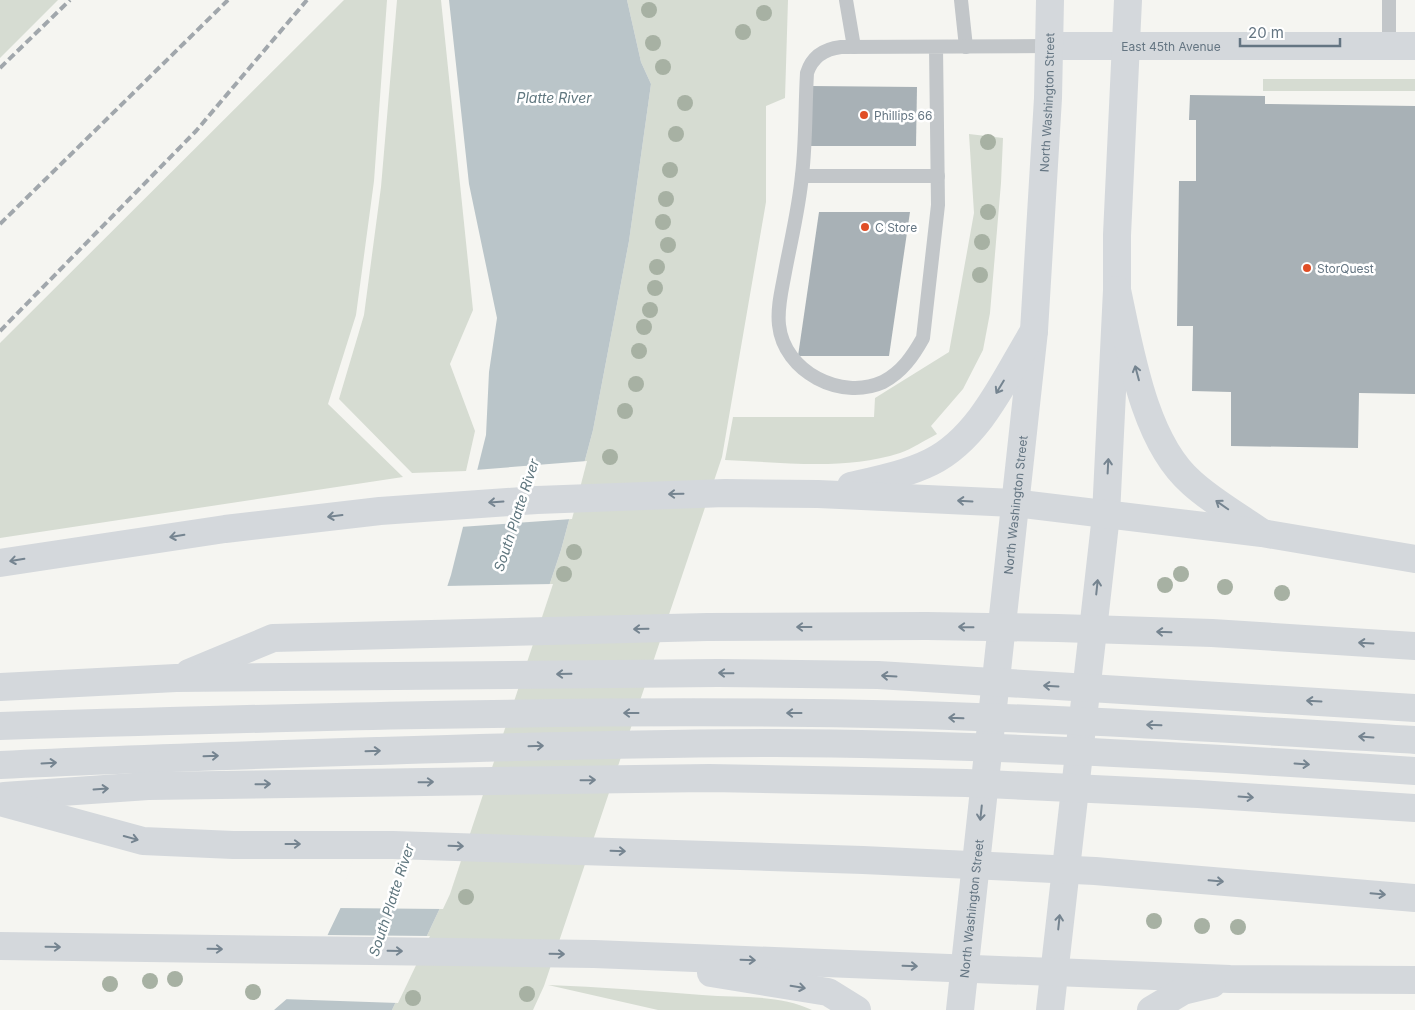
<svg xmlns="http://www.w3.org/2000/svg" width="1415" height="1010" viewBox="0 0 1415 1010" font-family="Inter,sans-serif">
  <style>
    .green { fill: #d6dcd2 }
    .water { fill: #bac5c9 }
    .pier { fill: #f5f5f1 }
    .building { fill: #a8b1b6 }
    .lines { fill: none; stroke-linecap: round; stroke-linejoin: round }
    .lane { stroke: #c2c6c9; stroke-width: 14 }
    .secondary { stroke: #d4d8dc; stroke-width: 28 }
    .highway { stroke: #d4d8dc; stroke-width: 28 }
    .rail { stroke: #a1a7ac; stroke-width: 4; stroke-dasharray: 8 4; stroke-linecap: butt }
    .tree { fill: #a7b1a3 }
    .oneway { stroke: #758490 }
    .poi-dot { fill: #e04e26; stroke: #fff; stroke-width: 2 }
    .labels { text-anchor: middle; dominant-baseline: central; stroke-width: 5; stroke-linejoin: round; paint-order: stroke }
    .street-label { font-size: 12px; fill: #647582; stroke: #fff }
    .poi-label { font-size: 12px; fill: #647582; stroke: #fff; text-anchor: start }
    .water-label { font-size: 14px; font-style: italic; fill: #60777f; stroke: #fff }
  </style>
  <rect width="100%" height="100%" fill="#f5f5f1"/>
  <g class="green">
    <path d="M0 0H58L0 58Z"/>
    <path d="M344 0H387L374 181 356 315 328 404 403 477 0 538V343Z"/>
    <path d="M397 0H441L473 310 450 364 475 431 466 471 412 473 339 399 364 315 381 187Z"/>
    <path d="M627 0H788L785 98 766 106V202L722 457 544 986 533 1010H392L447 893 561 550 593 430 629 241 651 84 641 62Z"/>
    <rect x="1263" y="79" width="152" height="12"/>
    <path d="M969 134 1003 138 1001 183 990 313 983 350 963 389 931 426 937 434C925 440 912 449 900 453 844 471 783 462 725 460L733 417H874L875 398 949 352 974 213Z"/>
    <path d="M548 985C600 987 651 991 702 995 739 998 778 994 812 1010H658Z"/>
  </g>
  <path class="water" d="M449 0H627L641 62 651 84 629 241 593 430 561 550 447 893 392 1010H274L304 984 341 907 451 575 486 435 489 372 497 318 469 184Z"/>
  <g class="pier">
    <path d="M587 461 572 519 460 527 475 470Z"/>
    <path d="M553 584 450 894 443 909 337 908 445 586Z"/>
    <path d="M324 935 430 936 398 1003 282 999 302 982Z"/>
  </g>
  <g class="building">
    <path d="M811 86 917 87 916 146H811Z"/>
    <path d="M1190 95 1265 96V104L1415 106V394L1359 393 1358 448 1231 446V392L1192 391 1193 326H1177L1179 181H1196V120H1189Z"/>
    <path d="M819 212H910L889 356H798Z"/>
  </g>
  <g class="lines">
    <g class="lane">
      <path d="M846 0 854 47"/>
      <path d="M961 0 966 47"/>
      <path d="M1389 46V0"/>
      <path d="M936 47 938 205 923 338C913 356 902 372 883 382 841 401 784 372 779 325 777 307 782 289 785 272 791 240 799 208 802 175 806 142 805 107 807 73 812 57 824 49 841 47L1049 46"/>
      <path d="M802 176H938"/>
    </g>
    <g class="secondary">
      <path id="s1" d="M1049 46H1415"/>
      <path id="s2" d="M960 1010 1034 331 1048 98 1050 0"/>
      <path d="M1050 1010 1106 515 1117 290V235L1128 0"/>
    </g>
    <g class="highway">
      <path d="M1117 290C1130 350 1144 442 1192 483 1213 502 1238 516 1261 532"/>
      <path d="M851 486C877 480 907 474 931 462 981 437 1006 376 1034 331"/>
      <path d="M0 563 225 529 380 511 537 500 725 493 818 494 1014 503 1262 533 1415 559"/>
      <path d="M189 673 273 638 707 627 927 626 1058 628 1212 633 1415 646"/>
      <path d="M0 687 176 678 718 673 878 675 1415 708"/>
      <path d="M0 726C270 718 541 710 811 713 1012 715 1214 728 1415 740"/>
      <path d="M0 765C126 759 251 755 377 751 510 747 642 743 775 743 989 744 1202 757 1415 771"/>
      <path d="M4 796 148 786 709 778 966 783 1198 794 1415 808"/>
      <path d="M0 802 143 841 233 845H393L863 860 1095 871 1415 898"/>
      <path d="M0 946 594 954 1230 979 1415 980"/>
      <path d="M711 973 828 992 857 1010"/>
      <path d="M1151 1010 1183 991 1212 984"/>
    </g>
    <g class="rail">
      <path d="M0 68 70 0"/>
      <path d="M0 224 228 0"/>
      <path d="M0 331 196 131 307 0"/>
    </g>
  </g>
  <g class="tree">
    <circle cx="649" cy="10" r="8"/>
    <circle cx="764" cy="13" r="8"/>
    <circle cx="743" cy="32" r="8"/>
    <circle cx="653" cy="43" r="8"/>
    <circle cx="663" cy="67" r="8"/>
    <circle cx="685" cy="103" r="8"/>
    <circle cx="676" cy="134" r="8"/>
    <circle cx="988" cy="142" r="8"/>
    <circle cx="670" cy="170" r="8"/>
    <circle cx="666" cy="199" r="8"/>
    <circle cx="988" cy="212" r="8"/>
    <circle cx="663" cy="222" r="8"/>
    <circle cx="982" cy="242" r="8"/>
    <circle cx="668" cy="245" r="8"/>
    <circle cx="657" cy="267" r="8"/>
    <circle cx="980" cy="275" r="8"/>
    <circle cx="655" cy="288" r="8"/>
    <circle cx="650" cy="310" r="8"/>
    <circle cx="644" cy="327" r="8"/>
    <circle cx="639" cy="351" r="8"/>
    <circle cx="636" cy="384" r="8"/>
    <circle cx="625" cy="411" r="8"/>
    <circle cx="610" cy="457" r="8"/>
    <circle cx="574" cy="552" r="8"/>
    <circle cx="564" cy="574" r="8"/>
    <circle cx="1181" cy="574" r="8"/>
    <circle cx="1165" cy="585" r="8"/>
    <circle cx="1225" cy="587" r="8"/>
    <circle cx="1282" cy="593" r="8"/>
    <circle cx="466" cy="897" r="8"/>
    <circle cx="1154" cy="921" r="8"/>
    <circle cx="1202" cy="926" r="8"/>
    <circle cx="1238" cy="927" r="8"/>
    <circle cx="175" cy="979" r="8"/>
    <circle cx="150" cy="981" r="8"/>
    <circle cx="110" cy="984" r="8"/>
    <circle cx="253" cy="992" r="8"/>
    <circle cx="527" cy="994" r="8"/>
    <circle cx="413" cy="998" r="8"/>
  </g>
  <defs><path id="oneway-shaft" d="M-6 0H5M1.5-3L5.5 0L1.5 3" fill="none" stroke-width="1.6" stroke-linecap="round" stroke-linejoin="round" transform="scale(1.25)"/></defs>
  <g class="oneway">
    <use href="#oneway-shaft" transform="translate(1137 373) rotate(-105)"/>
    <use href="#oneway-shaft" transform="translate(1000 387) rotate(121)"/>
    <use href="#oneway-shaft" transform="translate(1108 466) rotate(-87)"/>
    <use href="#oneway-shaft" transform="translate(676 494) rotate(179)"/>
    <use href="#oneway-shaft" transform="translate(965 501) rotate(-177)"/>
    <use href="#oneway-shaft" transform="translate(496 502) rotate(176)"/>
    <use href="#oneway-shaft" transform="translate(1222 505) rotate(-145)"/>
    <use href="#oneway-shaft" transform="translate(335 516) rotate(173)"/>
    <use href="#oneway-shaft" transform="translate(177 536) rotate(171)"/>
    <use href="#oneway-shaft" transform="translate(17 560) rotate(171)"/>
    <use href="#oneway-shaft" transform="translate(1097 587) rotate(-84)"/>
    <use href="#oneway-shaft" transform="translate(804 627) rotate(180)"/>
    <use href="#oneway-shaft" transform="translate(966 627) rotate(-179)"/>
    <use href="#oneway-shaft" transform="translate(641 629) rotate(179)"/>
    <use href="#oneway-shaft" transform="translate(1164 632) rotate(-178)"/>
    <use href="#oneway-shaft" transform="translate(1366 643) rotate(-177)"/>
    <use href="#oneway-shaft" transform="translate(726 673) rotate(-179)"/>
    <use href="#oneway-shaft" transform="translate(564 674) rotate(179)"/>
    <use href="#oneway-shaft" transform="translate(889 676) rotate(-177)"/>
    <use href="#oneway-shaft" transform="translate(1051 686) rotate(-177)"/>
    <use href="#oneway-shaft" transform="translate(1314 701) rotate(-177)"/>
    <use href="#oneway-shaft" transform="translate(631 713) rotate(180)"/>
    <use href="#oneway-shaft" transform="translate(794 713) rotate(180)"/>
    <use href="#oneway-shaft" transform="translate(956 718) rotate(-178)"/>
    <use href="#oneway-shaft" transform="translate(1154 725) rotate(-178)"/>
    <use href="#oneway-shaft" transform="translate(1366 737) rotate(-176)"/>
    <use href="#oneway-shaft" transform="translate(536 746) rotate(-2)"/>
    <use href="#oneway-shaft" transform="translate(373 751) rotate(-2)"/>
    <use href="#oneway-shaft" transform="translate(211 756) rotate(-2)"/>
    <use href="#oneway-shaft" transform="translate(49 763) rotate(-3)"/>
    <use href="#oneway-shaft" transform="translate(1302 764) rotate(4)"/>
    <use href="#oneway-shaft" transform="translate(588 780) rotate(-1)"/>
    <use href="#oneway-shaft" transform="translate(426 782) rotate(-1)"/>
    <use href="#oneway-shaft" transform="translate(263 784) rotate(-1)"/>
    <use href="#oneway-shaft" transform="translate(101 789) rotate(-4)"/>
    <use href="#oneway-shaft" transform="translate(1246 797) rotate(4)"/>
    <use href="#oneway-shaft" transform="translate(981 813) rotate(96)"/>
    <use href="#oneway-shaft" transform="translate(131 838) rotate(15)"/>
    <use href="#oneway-shaft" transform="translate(293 844)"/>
    <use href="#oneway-shaft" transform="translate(456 846) rotate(2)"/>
    <use href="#oneway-shaft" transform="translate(618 851) rotate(2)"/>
    <use href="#oneway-shaft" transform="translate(1216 881) rotate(5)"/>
    <use href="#oneway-shaft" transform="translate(1378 894) rotate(5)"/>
    <use href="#oneway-shaft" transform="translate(1059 922) rotate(-84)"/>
    <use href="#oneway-shaft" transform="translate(53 947) rotate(1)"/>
    <use href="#oneway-shaft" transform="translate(215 949) rotate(1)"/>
    <use href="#oneway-shaft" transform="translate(395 951) rotate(1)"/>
    <use href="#oneway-shaft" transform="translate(557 954) rotate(1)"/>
    <use href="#oneway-shaft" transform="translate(748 960) rotate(2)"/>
    <use href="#oneway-shaft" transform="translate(910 966) rotate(2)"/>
    <use href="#oneway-shaft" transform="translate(798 987) rotate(9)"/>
  </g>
  <g class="poi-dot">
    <circle cx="864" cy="115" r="5"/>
    <circle cx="865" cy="227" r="5"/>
    <circle cx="1307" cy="268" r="5"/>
  </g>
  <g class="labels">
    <g class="street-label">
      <text stroke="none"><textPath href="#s1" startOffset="122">East 45th Avenue</textPath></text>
      <text stroke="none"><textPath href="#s2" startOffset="912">North Washington Street</textPath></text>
      <text stroke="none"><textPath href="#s2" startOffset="508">North Washington Street</textPath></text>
      <text stroke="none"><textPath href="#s2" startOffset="102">North Washington Street</textPath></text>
    </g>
    <g class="poi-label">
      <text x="874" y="115">Phillips 66</text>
      <text x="875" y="227">C Store</text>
      <text x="1317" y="268">StorQuest</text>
    </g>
    <g class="water-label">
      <text x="554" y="97">Platte River</text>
      <text transform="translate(516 515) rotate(-72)">South Platte River</text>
      <text transform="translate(391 900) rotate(-72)">South Platte River</text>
    </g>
  </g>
  <path d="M1240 38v8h100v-8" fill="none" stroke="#647582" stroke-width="2.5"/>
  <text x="1248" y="38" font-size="15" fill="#647582" stroke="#ffffff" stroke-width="4" paint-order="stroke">20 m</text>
</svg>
